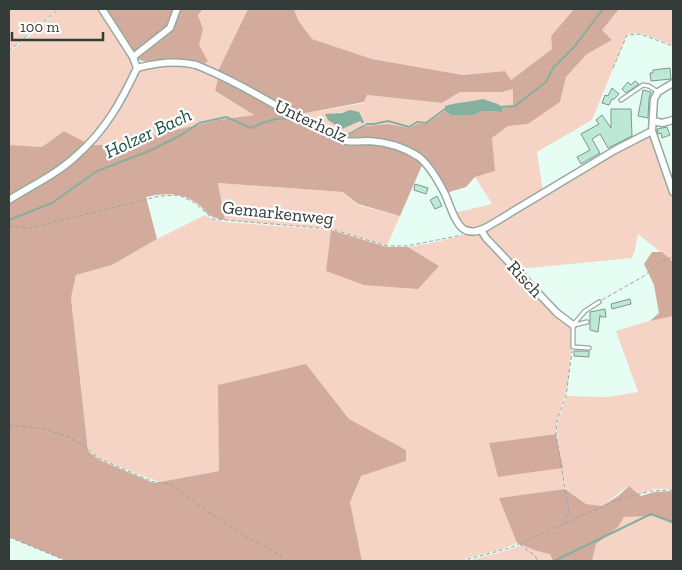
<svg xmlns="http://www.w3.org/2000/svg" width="682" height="570" viewBox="0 0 682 570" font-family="'Zilla Slab',serif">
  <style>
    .green { fill: #f5d4c6 }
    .forest { fill: #d2ab9c }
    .water { fill: #85af9e }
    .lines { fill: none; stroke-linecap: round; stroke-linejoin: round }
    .stream { stroke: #85af9e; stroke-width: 2 }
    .building { fill: #bce8d6; stroke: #81958d }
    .service-casing { stroke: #94aaa1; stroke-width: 5.5 }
    .minor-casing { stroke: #94aaa1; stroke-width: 9 }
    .path { stroke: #96a7a0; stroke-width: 1; stroke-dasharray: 4 2.5; stroke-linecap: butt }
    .service { stroke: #fff; stroke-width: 3 }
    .minor { stroke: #fff; stroke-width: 6 }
    .labels { text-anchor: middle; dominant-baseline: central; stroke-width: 4.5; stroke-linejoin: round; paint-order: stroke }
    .street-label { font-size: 18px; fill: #333c38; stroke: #fff }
    .water-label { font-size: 19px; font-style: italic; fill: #18503f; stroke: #fff }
  </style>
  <rect width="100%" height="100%" fill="#e6fdf4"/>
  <g class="green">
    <path d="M9 9H59L9 51Z"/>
    <path d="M60 9H101L130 58C139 83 102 127 85 143L64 131 42 147 12 145 9 146V52L30 36Z"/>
    <path d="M203 9H248L217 73 202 66 208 61 198 45 203 29 198 15Z"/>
    <path d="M294 9H574L551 36 552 49 511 80 505 71 463 75 372 59 312 39 298 20Z"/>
    <path d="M619 9H673V45L640 33 627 34 592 120 537 152 543 191 481 228C466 229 462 225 454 213L492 204 475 177 494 171 492 138 508 126 528 124 560 102 566 77 587 54 612 40 601 30Z"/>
    <path d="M187 64 218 78 215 92 255 115 218 120 111 145H90L140 71 146 67Z"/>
    <path d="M513 89V106L503 108C490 98 484 101 469 102 461 104 454 103 446 106L445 111 426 124H417L410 128 388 124 366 126 359 113C349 110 341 113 331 113L360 121 365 127 349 135 333 134 300 114 364 103 366 95 442 103 460 92H502Z"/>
    <path d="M651 132 673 194V262L638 234 635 250 632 258 519 269 487 237 486 230Z"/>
    <path d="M218 183 343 192 358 205 400 216 387 246 331 229 225 220Z"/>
    <path d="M205 215 211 219 225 222 331 230 326 271 439 266 408 247 436 242 472 233 481 236 570 326C573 339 569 383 565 396 560 411 556 419 556 434L489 443 498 476 563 468 565 489 500 498 517 543 500 550 456 561H362L350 502 360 476 406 461V450L349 419 306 364 219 471 159 482 100 459 88 449 71 298 76 275 112 265 157 239Z"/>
    <path d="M673 316V489H653L640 494 628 486 602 506 586 504 566 489 557 434 558 420 567 396 608 397 638 392 616 331 662 317Z"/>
    <path d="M653 516 673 524V561H592L596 544 618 527 624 517Z"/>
    <path d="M521 545 537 551 550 554 553 561H467L508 550Z"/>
  </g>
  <g class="forest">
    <path d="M103 9H179L167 33 133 53Z"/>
    <path d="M181 9H203L198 15 203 29 199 45 208 61 202 66 149 63 137 59 169 34Z"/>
    <path d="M248 9H294L298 20 312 39 372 59 463 75 505 71 511 80 552 49 551 36 574 9H619L602 30 612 40 587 54 566 77 560 102 528 124 508 126 492 138 495 171 475 177 466 187 446 193 431 167 396 145 345 140 334 134 349 135 366 126 388 124 409 128 417 124H426L445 111 451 115H473L483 111 502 112 503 108 513 105V89L502 92H460L442 103 367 95 364 102 300 114 217 73Z"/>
    <path d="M218 78 344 142H378L396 147 423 163 400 216 358 204 343 192 218 183 225 220C205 217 209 212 195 202 181 192 162 193 146 197L157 239 112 265 76 275 71 298 88 451 100 460 154 483 219 471 218 385 306 364 349 419 406 450V461L361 476 350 502 362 561H67L9 537V146L12 145 42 147 64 131 90 145H111L218 120 254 115 215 91Z"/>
    <path d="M331 230 387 247H408L439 266 418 289 364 285 326 271Z"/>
    <path d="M652 252H662L673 262V316L650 321 659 313 654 285 644 264Z"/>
    <path d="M556 434 563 468 498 477 489 443Z"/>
    <path d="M629 486 641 496 654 492 673 491V524L653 516 624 517 618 527 596 544 592 561H553L550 554 537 551 517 543 499 498 565 489 586 504 602 506 618 496Z"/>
  </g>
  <g class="water">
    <path d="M483 99 498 104 503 108 502 112 483 111 473 115H451L445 111V106C457 102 471 102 483 99Z"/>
    <path d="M350 110 359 112 364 122 363 124 360 121 342 129 328 120 325 114 342 113Z"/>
  </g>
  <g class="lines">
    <g class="stream">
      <path d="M500 107 515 106 546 82 553 68 574 47 603 9"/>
      <path d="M317 121 333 133 349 134 367 124H374L388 121 409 127 417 122 426 123 445 109"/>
      <path d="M9 220 52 203 97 171 149 151 181 135 199 123 226 117 251 128C267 121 280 115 297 121"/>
      <path d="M554 561 651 514 673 522"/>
    </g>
  </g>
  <g class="building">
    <path d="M670 68 671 79 651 81 650 73H653V70Z"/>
    <path d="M635 81 639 84 626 93 622 89 628 82 631 85Z"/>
    <path d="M612 88 619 94 614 99H612L609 105 602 103 605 95 608 96Z"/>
    <path d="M643 90 651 92 649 99 648 118 638 116Z"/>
    <path d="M611 109H631L632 136 608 148 600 134 592 139 600 153 581 164 577 157 590 150 581 134 599 124 596 120 602 115 611 128Z"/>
    <path d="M667 127 670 135 662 138 661 133 658 134 657 129Z"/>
    <path d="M415 184 428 188 426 194 414 190Z"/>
    <path d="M437 196 442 206 435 209 430 200Z"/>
    <path d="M630 299 631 304 612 309 611 304Z"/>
    <path d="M605 309 606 317H601L600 315 598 332 590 330V312Z"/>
    <path d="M574 351H589V357L574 356Z"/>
  </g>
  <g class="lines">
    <defs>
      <g id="service">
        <path d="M621 100 643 85 649 86 658 92"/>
        <path d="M574 325 587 322"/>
        <path d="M589 348 573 347V325L585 311 599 302"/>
      </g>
      <g id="minor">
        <path d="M102 9 133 57"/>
        <path d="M137 68C156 63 176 60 196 65 247 85 292 118 342 140 349 143 360 141 369 141 386 142 404 147 419 157 430 166 439 182 445 194 454 214 458 243 487 227L615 150 652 131 654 99 658 92 673 83"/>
        <path d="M137 68 133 57 170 28 177 9"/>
        <path d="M653 121 662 123 673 120"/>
        <path d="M652 131 673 192"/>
        <path d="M9 200C31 186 57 174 76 156 105 131 121 102 137 68"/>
        <path d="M481 230 486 238 557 313 573 325"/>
      </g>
    </defs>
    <use href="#service" class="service-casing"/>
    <use href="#minor" class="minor-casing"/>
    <g class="path">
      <path d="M9 51 59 9"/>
      <path d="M613 68 627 35 640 34 673 46"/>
      <path d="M9 226 30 228 160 196 179 195 195 203 213 219 331 229 387 246H407L462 235"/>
      <path d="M602 300 644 276 661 261 673 257"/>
      <path d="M9 425 41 428 69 437 81 444 100 459 154 482 171 484 205 510 250 539 280 555 283 561"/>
      <path d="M562 524 569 512 556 434 557 420 566 396 572 351"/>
      <path d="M9 537 67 561"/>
      <path d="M520 544 535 556 538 561"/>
      <path d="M461 561 510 548 617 500 651 491 673 490"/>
    </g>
    <use href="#service" class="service"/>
    <use href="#minor" class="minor"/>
  </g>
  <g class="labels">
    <g class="street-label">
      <text transform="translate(311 121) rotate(25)">Unterholz</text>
      <text transform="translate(278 213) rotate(6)">Gemarkenweg</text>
      <text transform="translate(525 279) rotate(47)">Risch</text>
    </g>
    <g class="water-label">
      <text transform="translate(148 133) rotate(-25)">Holzer Bach</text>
    </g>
  </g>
  <rect width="682" height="570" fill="none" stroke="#333c38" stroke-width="20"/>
  <path d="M12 32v8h91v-8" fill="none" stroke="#333c38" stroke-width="2.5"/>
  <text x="20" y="32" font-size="15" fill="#333c38" stroke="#ffffff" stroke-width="4" paint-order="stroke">100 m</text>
</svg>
